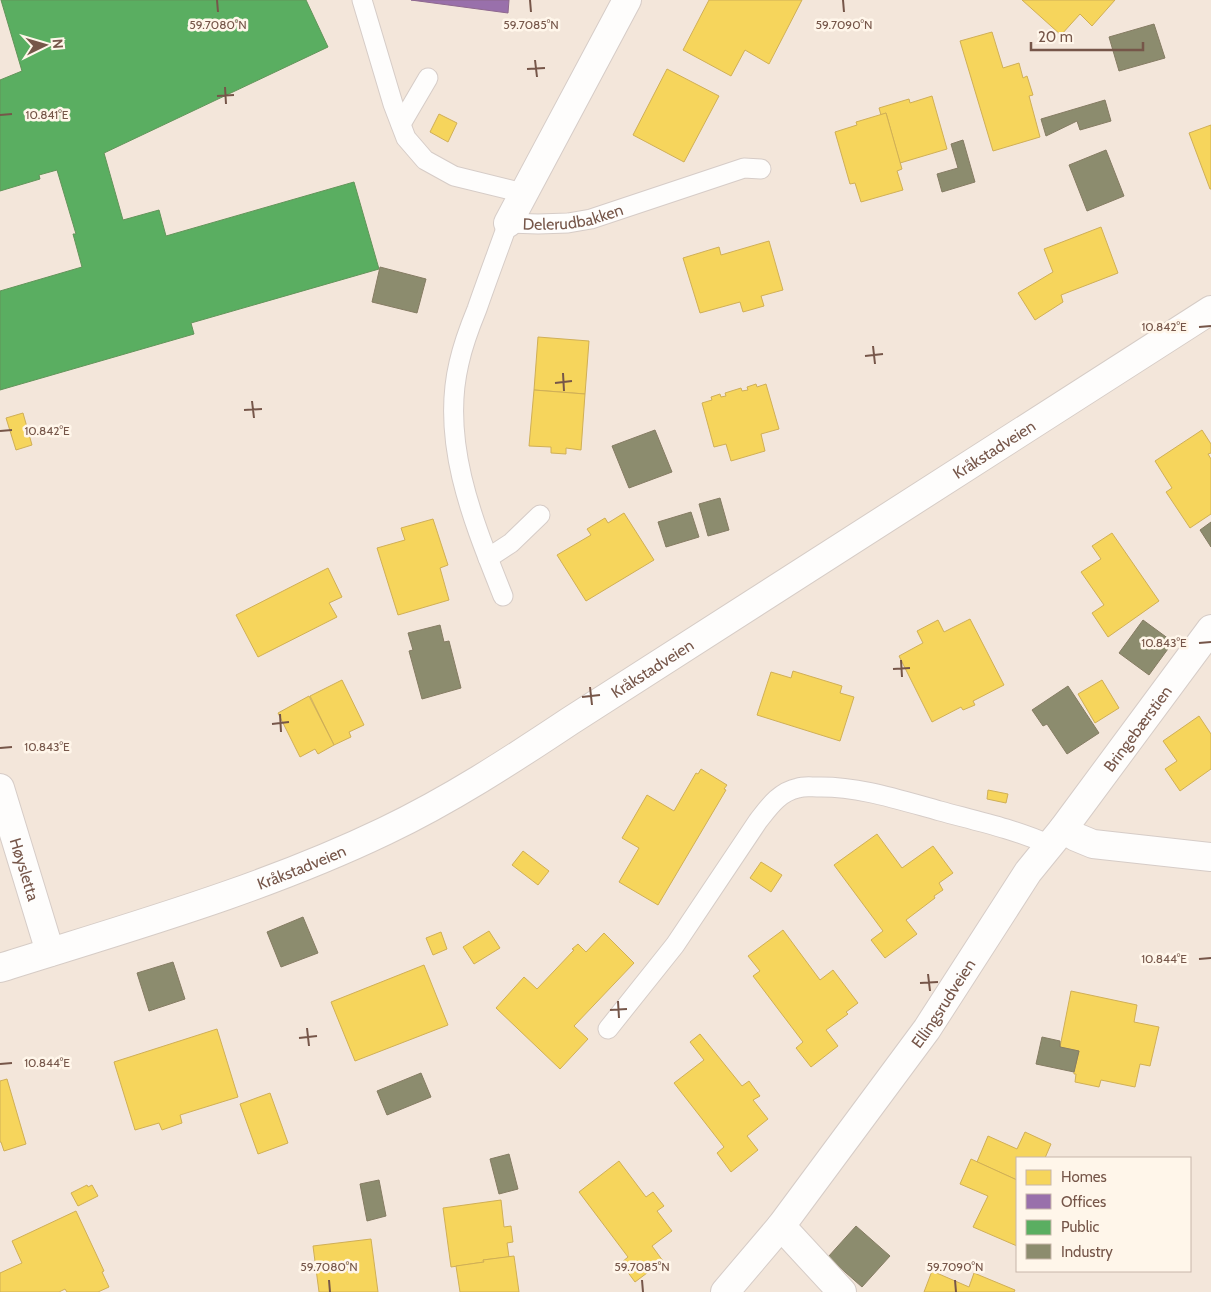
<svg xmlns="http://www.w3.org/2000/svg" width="1211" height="1292" viewBox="0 0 1211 1292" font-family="Cabin,sans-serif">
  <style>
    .residential { fill: #f3e6da; fill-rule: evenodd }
    .homes { fill: #f6d55c; stroke: #d0af56 }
    .offices { fill: #9970ab; stroke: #8e688e }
    .public { fill: #5aae61; stroke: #62945a }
    .industry { fill: #8c8c6e; stroke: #857c63 }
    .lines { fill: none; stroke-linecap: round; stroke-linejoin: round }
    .service-casing { stroke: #d6ccc7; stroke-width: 21 }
    .minor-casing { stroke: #d6ccc7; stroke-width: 30 }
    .secondary-casing { stroke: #d6ccc6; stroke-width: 30 }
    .service { stroke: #fefdfc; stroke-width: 19 }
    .minor { stroke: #fefdfc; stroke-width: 28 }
    .secondary { stroke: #fefdfc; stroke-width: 28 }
    .ticks { fill: none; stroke: #765649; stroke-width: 2 }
    .labels { text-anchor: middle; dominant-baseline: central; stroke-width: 5; stroke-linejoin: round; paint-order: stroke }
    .street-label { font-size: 16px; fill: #765649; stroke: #fff6ea }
    .ticks-label { font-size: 12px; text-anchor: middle; fill: #765649; stroke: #fff6ea; stroke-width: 5; stroke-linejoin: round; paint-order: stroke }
  </style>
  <rect width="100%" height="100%" fill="#f7f1ea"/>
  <path class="residential" d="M0 0H1211V1292H0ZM1017 1158H1190V1271H1017Z"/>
  <g class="homes">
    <path d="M709 0H802L769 64 745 50 731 76 683 50Z"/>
    <path d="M1022 0H1115L1092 26 1080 14 1061 35Z"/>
    <path d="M992 32 1003 68 1019 63 1023 78 1027 76 1033 95 1029 96 1040 137 993 151 960 41Z"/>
    <path d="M667 69 719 96 684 162 633 135Z"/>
    <path d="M932 96 947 149 900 163 886 113 881 115 879 108 909 99 910 103Z"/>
    <path d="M886 113 902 169 897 171 903 190 861 202 855 183 850 184 835 132 857 125 856 122Z"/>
    <path d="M439 114 457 123 448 142 430 132Z"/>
    <path d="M1211 125V189H1210L1189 133Z"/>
    <path d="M1101 227 1118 273 1061 295 1063 302 1035 320 1018 293 1053 272 1044 249Z"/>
    <path d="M769 241 783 290 761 296 764 306 743 312 740 302 700 313 683 258 719 247 721 255Z"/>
    <path d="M538 337 589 341 585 394 534 390Z"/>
    <path d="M756 384 757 387 766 384 779 429 761 434 765 451 731 461 726 444 714 447 702 403 712 400 711 397 720 394 721 397 726 396 725 393 741 388 742 391 748 390 747 387Z"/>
    <path d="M534 390 585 394 581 450 566 448V454L551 453V447L529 446Z"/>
    <path d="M23 413 32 445 16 450 6 418Z"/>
    <path d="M1202 430 1211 444V453L1208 454 1211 459V514L1190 528 1166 492 1172 488 1155 461Z"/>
    <path d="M624 513 654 560 586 601 557 555 591 535 587 529 605 518 608 523Z"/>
    <path d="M433 519 448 565 440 568 449 600 398 615 377 548 405 540 401 528Z"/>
    <path d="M1112 533 1159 601 1108 637 1092 613 1104 605 1081 572 1101 559 1092 546Z"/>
    <path d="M328 568 342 597 329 603 337 617 258 657 236 615Z"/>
    <path d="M970 619 1004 685 973 701 975 705 963 710 961 707 932 722 899 656 923 643 917 631 938 620 944 632Z"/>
    <path d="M793 671 842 686 840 693 854 697 840 741 757 715 771 672 791 678Z"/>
    <path d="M342 680 364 725 349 732 351 737 334 745 310 696Z"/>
    <path d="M1102 680 1119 708 1095 723 1078 694Z"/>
    <path d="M309 696 334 745 318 754 315 749 300 757 278 713Z"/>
    <path d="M1199 716 1211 734V769L1180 791 1165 769 1177 761 1163 741Z"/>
    <path d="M701 769 727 785 724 789 726 790 658 905 619 882 639 848 622 838 647 795 674 811 696 773 698 774Z"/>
    <path d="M988 790 1008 794 1006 803 987 799Z"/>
    <path d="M877 834 902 868 933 846 953 873 939 883 943 890 934 896 935 898 906 920 917 934 885 958 871 940 883 931 834 865Z"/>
    <path d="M523 851 549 871 538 885 512 865Z"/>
    <path d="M761 862 782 875 771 892 750 878Z"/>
    <path d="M783 930 820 980 833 970 858 1003 846 1012 848 1014 826 1030 838 1046 811 1067 796 1048 803 1042 753 976 760 971 748 956Z"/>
    <path d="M489 931 500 948 474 964 463 947Z"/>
    <path d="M441 932 447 949 433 955 426 938Z"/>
    <path d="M604 933 634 963 574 1026 588 1039 560 1069 496 1008 524 977 537 989 574 950 572 949 578 944 586 952Z"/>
    <path d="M424 965 448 1025 355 1061 331 1002Z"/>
    <path d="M1071 991 1137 1005 1134 1022 1159 1027 1150 1066 1140 1064 1135 1087 1101 1080 1099 1087 1075 1082 1076 1074H1074V1072L1079 1051 1060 1047Z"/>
    <path d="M217 1029 238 1097 180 1115 182 1123 162 1130 159 1123 135 1130 114 1062Z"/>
    <path d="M700 1034 742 1086 749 1081 760 1096 753 1100 768 1119 747 1136 758 1150 731 1172 717 1153 724 1147 674 1083 704 1060 690 1042Z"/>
    <path d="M7 1079 26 1144 4 1151 1 1142H0V1081Z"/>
    <path d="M270 1093 288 1143 258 1154 240 1104Z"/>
    <path d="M1025 1132 1051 1144 1045 1158H1017V1180L977 1162 988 1136 1017 1149Z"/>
    <path d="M971 1159 1017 1180V1246L973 1227 988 1196 960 1184Z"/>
    <path d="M619 1161 646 1197 653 1192 664 1206 657 1211 672 1231 652 1246 663 1261 635 1282 621 1263 628 1257 579 1192Z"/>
    <path d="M87 1185 88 1187 92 1185 98 1196 78 1206 71 1193Z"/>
    <path d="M501 1200 504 1227 511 1226 513 1242 507 1243 509 1257 483 1260 484 1262 451 1267 443 1208Z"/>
    <path d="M76 1211 104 1271 102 1272 109 1287 98 1292H67L65 1289 59 1292H0V1273L22 1263 12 1241Z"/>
    <path d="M371 1239 378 1292H319L313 1246Z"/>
    <path d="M514 1256 519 1292H460L456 1266 484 1262 483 1260Z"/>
    <path d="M932 1271 969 1287 974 1273 1015 1290 1014 1292H924Z"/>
  </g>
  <path class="offices" d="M411 0H509L508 13Z"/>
  <path class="public" d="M1 0H306L328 47 104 153 123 220 159 210 166 236 354 182 379 269 191 323 194 334 0 390V291L82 267 73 234H76L57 170 39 175 40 179 0 191V80L22 71Z"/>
  <g class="industry">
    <path d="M1154 24 1165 58 1119 71 1109 37Z"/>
    <path d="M1105 100 1111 121 1080 130 1077 121 1046 136 1041 119Z"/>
    <path d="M963 140 975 182 942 192 937 174 958 168 951 144Z"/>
    <path d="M1106 150 1124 196 1087 211 1069 165Z"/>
    <path d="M380 267 426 279 417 313 372 302Z"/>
    <path d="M655 430 672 472 629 488 612 446Z"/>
    <path d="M720 498 729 530 708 536 699 504Z"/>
    <path d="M691 512 699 537 666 547 658 522Z"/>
    <path d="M1211 522V547L1200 530Z"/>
    <path d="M1143 620 1173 642 1149 675 1119 653Z"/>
    <path d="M440 625 444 642 449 641 461 688 422 699 409 651 413 650 408 633Z"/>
    <path d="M1068 686 1099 733 1067 754 1047 724 1043 726 1032 710Z"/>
    <path d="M303 917 318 953 281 967 267 932Z"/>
    <path d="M173 962 185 999 149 1011 137 973Z"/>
    <path d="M1042 1037 1060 1041V1047L1079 1051 1074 1072 1036 1064Z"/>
    <path d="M421 1073 431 1097 387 1115 377 1091Z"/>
    <path d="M509 1154 518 1189 499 1194 490 1159Z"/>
    <path d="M379 1180 386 1216 367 1221 360 1184Z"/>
    <path d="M856 1226 890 1256 862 1287 828 1257Z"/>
  </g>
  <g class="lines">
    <defs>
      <g id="service">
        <path d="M362 0 393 104 406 138 425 160 454 176 523 193"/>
        <path d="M401 124 428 78"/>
        <path d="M488 558 511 543 540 515"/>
        <path id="s1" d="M503 596C474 523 440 443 459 363 463 345 470 326 477 309 487 280 498 251 508 223L538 224 568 223 591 219 744 168 761 169"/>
        <path d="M608 1029 675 945 758 821C769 807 779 792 798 788 804 786 811 787 817 787 858 786 900 800 940 811 977 821 1014 829 1050 845"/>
      </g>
      <g id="minor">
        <path d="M508 223 627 0"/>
        <path id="s2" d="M0 788 50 952"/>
        <path d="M1063 829 1076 837 1093 844 1211 857"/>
        <path d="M781 1226 842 1292"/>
        <path id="s3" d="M725 1292 781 1226 927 1029 1028 872 1063 829 1211 629"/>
      </g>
      <g id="secondary">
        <path id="s4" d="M0 968C130 927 262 890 385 831 450 800 510 761 570 721L1211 310"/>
      </g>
    </defs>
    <use href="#service" class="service-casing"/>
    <use href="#minor" class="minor-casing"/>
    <use href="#secondary" class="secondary-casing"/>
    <use href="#service" class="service"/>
    <use href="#minor" class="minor"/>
    <use href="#secondary" class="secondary"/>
  </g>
  <path class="ticks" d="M217 0 218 12M530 0 531 12M843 0 844 12M535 60 537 77M527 69 545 68M225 87 226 104M217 96 234 95M0 115 12 114M1199 327 1211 326M873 346 875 364M865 356 883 354M563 373 564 391M555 383 572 381M252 401 254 418M244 410 262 409M0 431 12 430M1199 643 1211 642M901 660 902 677M893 669 910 668M590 687 592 705M582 697 600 695M280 714 281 732M272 724 289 722M0 748 12 747M1199 959 1211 958M928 974 930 991M920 983 938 982M618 1001 619 1018M610 1010 627 1009M307 1028 309 1046M299 1038 317 1036M0 1064 12 1063M329 1280 330 1292M642 1280 643 1292M955 1280 956 1292"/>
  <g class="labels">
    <g class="street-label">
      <text stroke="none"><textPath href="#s1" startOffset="455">Delerudbakken</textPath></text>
      <text stroke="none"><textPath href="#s4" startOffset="1128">Kråkstadveien</textPath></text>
      <text stroke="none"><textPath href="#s4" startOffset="722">Kråkstadveien</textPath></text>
      <text stroke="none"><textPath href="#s3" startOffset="699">Bringebærstien</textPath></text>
      <text stroke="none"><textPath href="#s4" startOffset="318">Kråkstadveien</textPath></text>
      <text stroke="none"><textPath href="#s2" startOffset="85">Høysletta</textPath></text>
      <text stroke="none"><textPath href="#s3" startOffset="362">Ellingsrudveien</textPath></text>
    </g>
  </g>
  <g class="ticks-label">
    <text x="218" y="29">59.7080°N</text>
    <text x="531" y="29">59.7085°N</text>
    <text x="844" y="29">59.7090°N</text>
    <text x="47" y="119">10.841°E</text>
    <text x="1164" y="331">10.842°E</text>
    <text x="47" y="435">10.842°E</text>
    <text x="1164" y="647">10.843°E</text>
    <text x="47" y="751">10.843°E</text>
    <text x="1164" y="963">10.844°E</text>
    <text x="47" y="1067">10.844°E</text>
    <text x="329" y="1271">59.7080°N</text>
    <text x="642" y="1271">59.7085°N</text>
    <text x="955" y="1271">59.7090°N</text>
  </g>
  <rect x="1016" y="1157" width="175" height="115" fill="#fff6ea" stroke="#c8b6aa"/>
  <rect x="1026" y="1170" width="25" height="15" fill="#f6d55c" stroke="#c8b6aa"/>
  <text x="1061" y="1182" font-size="15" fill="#765649">Homes</text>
  <rect x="1026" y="1194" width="25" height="15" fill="#9970ab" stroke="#c8b6aa"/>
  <text x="1061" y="1207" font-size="15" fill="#765649">Offices</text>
  <rect x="1026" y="1220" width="25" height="15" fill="#5aae61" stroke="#c8b6aa"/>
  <text x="1061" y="1232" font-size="15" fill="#765649">Public</text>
  <rect x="1026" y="1244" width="25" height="15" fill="#8c8c6e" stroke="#c8b6aa"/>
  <text x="1061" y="1257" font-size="15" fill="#765649">Industry</text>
  <g transform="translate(45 45) rotate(85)" stroke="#fff6ea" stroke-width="4" paint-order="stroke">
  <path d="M0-4L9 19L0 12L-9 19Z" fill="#765649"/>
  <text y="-8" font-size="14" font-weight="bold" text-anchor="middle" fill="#765649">N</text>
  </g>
  <path d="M1031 42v8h112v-8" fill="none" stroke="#765649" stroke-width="2.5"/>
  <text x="1038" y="42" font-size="15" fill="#765649" stroke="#fff6ea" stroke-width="4" paint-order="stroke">20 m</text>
</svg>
